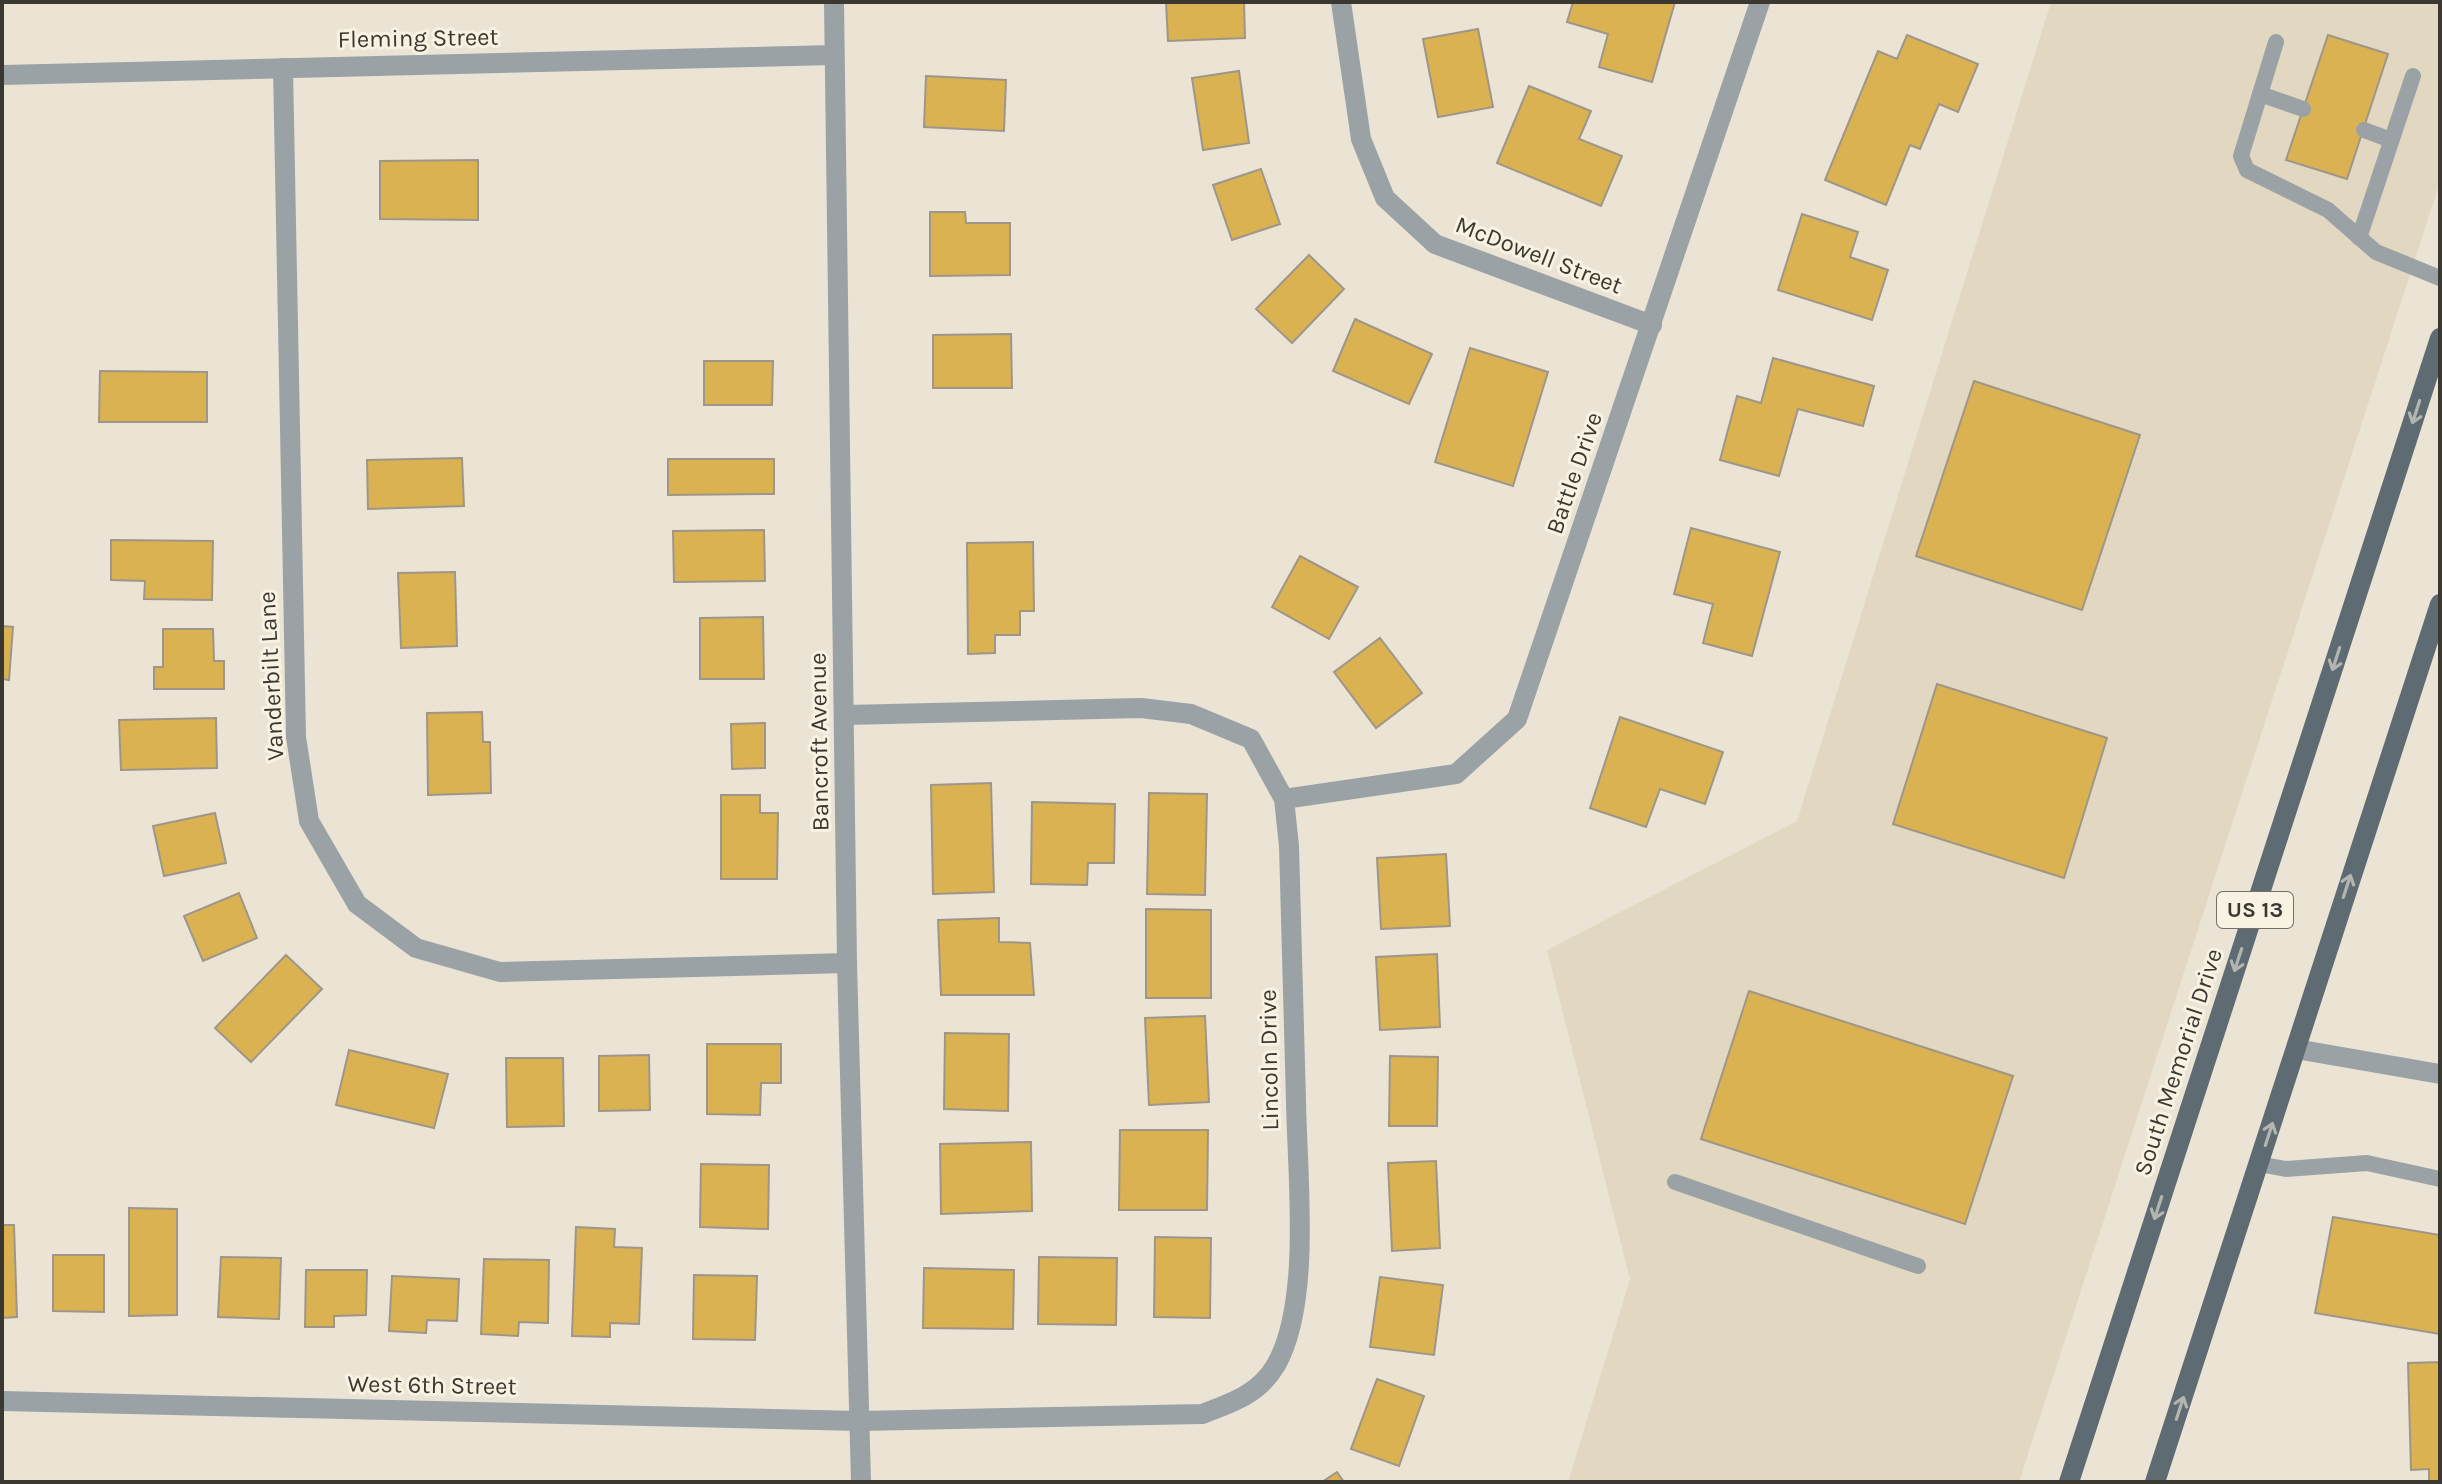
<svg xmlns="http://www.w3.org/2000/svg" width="2442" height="1484" viewBox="0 0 2442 1484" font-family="Karla,sans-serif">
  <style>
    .built { fill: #e2d8c1 }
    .building { fill: #dab251; stroke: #9e9789; stroke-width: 2 }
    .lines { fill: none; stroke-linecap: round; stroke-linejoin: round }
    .service { stroke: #9ba2a6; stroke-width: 16 }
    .minor { stroke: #9ba2a6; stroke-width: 20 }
    .primary { stroke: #5f6b72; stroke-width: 20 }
    .oneway { stroke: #b3b5b0 }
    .labels { text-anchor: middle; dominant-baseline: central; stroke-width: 6; stroke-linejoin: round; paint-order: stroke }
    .shield { fill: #f8f2e2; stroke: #747067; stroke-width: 2 }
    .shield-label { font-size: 22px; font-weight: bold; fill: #3b3832 }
    .street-label { font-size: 24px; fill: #3b3832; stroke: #f8f2e2 }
  </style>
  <rect width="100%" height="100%" fill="#ebe4d5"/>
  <path class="built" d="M2051 2H2440V182L2019 1482H1568L1630 1279 1547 950 1797 821Z"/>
  <g class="building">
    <path d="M1166 2H1244L1245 38 1168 41Z"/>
    <path d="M1573 2H1675L1652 82 1599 67 1608 34 1567 22Z"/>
    <path d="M1478 29 1493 107 1438 117 1423 39Z"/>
    <path d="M1907 35 1978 64 1958 112 1939 104 1920 149 1910 145 1886 205 1825 180 1878 51 1897 59Z"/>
    <path d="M2328 35 2388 54 2347 179 2286 160Z"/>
    <path d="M1239 71 1249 143 1203 150 1192 78Z"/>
    <path d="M926 76 1006 80 1004 131 924 127Z"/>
    <path d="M1529 86 1591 111 1579 139 1622 156 1601 206 1497 163Z"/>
    <path d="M478 160V220L380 219V161Z"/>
    <path d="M1261 169 1280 224 1232 240 1213 185Z"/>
    <path d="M930 212H965L966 223H1010V275L930 276Z"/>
    <path d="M1802 214 1858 232 1850 257 1888 270 1872 320 1778 290Z"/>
    <path d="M1309 255 1344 289 1292 343 1256 309Z"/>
    <path d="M1355 319 1432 354 1409 404 1333 371Z"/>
    <path d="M1011 334 1012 388H933V335Z"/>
    <path d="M1470 348 1548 372 1513 486 1435 462Z"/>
    <path d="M1773 358 1874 386 1863 426 1798 409 1779 476 1720 460 1737 396 1761 403Z"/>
    <path d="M704 361H773L772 405H704Z"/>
    <path d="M100 371 207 372V422H99Z"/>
    <path d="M1974 381 2140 435 2082 610 1916 556Z"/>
    <path d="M462 458 464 506 368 509 367 460Z"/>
    <path d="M668 459H774V494L668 495Z"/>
    <path d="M1691 528 1780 552 1752 656 1703 643 1713 604 1674 594Z"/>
    <path d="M764 530 765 581 674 582 673 531Z"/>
    <path d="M111 540 213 541 212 600 144 599 145 581 111 580Z"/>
    <path d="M1033 542 1034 611H1020V635H995V653L968 654 967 543Z"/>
    <path d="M1300 556 1358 587 1329 639 1272 607Z"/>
    <path d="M455 572 457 646 401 648 398 573Z"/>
    <path d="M763 617 764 679H700V618Z"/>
    <path d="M2 626 13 627 9 680 2 679Z"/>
    <path d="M163 629H213L214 661H224V689H154V667H163Z"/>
    <path d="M1380 638 1422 693 1376 728 1334 672Z"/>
    <path d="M1937 684 2107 738 2064 878 1893 824Z"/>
    <path d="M482 712 483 742H490L491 793 428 795 427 713Z"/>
    <path d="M1620 717 1723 752 1705 804 1660 789 1646 827 1590 808Z"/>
    <path d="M216 718 217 768 121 770 119 720Z"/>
    <path d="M765 723V768L732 769 731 724Z"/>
    <path d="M991 783 994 892 933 894 931 785Z"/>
    <path d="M1149 793 1207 794 1205 895 1147 894Z"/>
    <path d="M721 795H760V813H778L777 879H721Z"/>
    <path d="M1032 802 1115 804 1114 863H1088L1087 885 1031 884Z"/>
    <path d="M215 813 226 863 164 876 153 826Z"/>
    <path d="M1446 854 1450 926 1381 929 1377 858Z"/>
    <path d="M239 893 257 938 203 961 184 916Z"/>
    <path d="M1146 909 1211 910V998H1146Z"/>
    <path d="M999 918V942L1030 943 1034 995H941L938 920Z"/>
    <path d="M1437 954 1440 1027 1380 1030 1376 957Z"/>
    <path d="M286 955 322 989 251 1062 215 1028Z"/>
    <path d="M1749 991 2013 1076 1965 1224 1701 1139Z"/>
    <path d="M1205 1016 1209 1102 1149 1105 1145 1018Z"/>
    <path d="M945 1033 1009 1034 1008 1111 944 1109Z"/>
    <path d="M707 1044H781V1083H761L760 1115 707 1114Z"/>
    <path d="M349 1050 448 1074 434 1128 336 1105Z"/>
    <path d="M649 1055 650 1110 599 1111V1056Z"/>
    <path d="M1390 1056 1438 1057 1437 1126H1389Z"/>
    <path d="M506 1058H563L564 1126 507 1127Z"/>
    <path d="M1120 1130H1208L1207 1210H1119Z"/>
    <path d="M1031 1142 1032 1211 941 1214 940 1144Z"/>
    <path d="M1436 1161 1440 1248 1392 1251 1388 1163Z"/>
    <path d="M701 1164 769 1165 768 1229 700 1227Z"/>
    <path d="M129 1208 177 1209V1315L129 1316Z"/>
    <path d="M2333 1217 2440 1235V1334L2315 1313Z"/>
    <path d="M2 1225H14L17 1317 2 1318Z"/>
    <path d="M576 1227 615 1229 614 1247 642 1248 639 1324 610 1323V1337L572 1336Z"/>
    <path d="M1155 1237 1211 1238 1210 1318 1154 1317Z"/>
    <path d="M53 1255H104V1312L53 1311Z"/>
    <path d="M221 1257 281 1258 279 1319 218 1317Z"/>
    <path d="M1039 1257 1117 1258 1116 1325 1038 1324Z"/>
    <path d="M484 1259 549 1260 548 1323 519 1322 518 1336 481 1334Z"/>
    <path d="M924 1268 1014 1270 1013 1329 923 1328Z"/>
    <path d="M306 1270H367L366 1315 334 1316V1327H305Z"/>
    <path d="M694 1275 757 1276 755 1340 693 1339Z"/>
    <path d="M392 1276 459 1279 457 1321 427 1320 426 1333 389 1331Z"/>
    <path d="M1380 1277 1443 1285 1434 1355 1370 1347Z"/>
    <path d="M2440 1362V1482H2429V1469L2411 1470 2408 1363Z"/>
    <path d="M1377 1379 1424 1396 1399 1466 1351 1449Z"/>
    <path d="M1337 1472 1344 1482H1322Z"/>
  </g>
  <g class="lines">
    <g class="service">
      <path d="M2276 42 2241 156 2247 170 2328 210 2376 252 2440 278"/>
      <path d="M2260 94 2303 109"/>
      <path d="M2364 130 2391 140"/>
      <path d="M2359 238 2413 76"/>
      <path d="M2259 1164 2286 1169 2367 1163 2440 1179"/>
      <path d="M1675 1182 1918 1266"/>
    </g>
    <g class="minor">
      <path d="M834 2 847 963 861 1482"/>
      <path d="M1341 2 1361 139 1385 198 1435 244 1652 325"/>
      <path d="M283 68 296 737 309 821 357 904 416 948 500 972 847 963"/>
      <path d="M2 75 834 55"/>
      <path d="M1284 799 1456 774 1517 719 1760 2"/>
      <path d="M2296 1049 2440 1074"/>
      <path d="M2 1401 860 1421 1202 1414C1232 1403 1259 1394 1276 1365 1312 1302 1297 1173 1296 1101 1294 1016 1291 931 1289 846L1284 799 1251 739 1191 714 1141 708 845 715"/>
    </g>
    <g class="primary">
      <path d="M2069 1482 2440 338"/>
      <path d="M2155 1482 2440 604"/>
    </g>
  </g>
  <defs><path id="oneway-shaft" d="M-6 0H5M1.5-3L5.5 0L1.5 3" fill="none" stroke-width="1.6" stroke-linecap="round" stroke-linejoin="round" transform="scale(2)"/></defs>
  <g class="oneway">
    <use href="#oneway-shaft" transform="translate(2416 412) rotate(108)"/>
    <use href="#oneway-shaft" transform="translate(2336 659) rotate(108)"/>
    <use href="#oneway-shaft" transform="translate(2347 886) rotate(-72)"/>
    <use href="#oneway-shaft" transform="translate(2238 960) rotate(108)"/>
    <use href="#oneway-shaft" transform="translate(2269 1134) rotate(-72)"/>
    <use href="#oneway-shaft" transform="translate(2158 1208) rotate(108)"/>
    <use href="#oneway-shaft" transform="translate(2180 1408) rotate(-72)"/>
  </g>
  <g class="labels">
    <rect class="shield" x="2217" y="892" width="76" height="36" rx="6"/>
    <g class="shield-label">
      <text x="2255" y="910">US 13</text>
    </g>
    <g class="street-label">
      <text transform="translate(418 38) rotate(-1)">Fleming Street</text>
      <text transform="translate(1539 255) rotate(21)">McDowell Street</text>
      <text transform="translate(1574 473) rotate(-71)">Battle Drive</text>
      <text transform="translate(271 676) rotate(-93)">Vanderbilt Lane</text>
      <text transform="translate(819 742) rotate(-91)">Bancroft Avenue</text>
      <text transform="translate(1269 1060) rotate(-91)">Lincoln Drive</text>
      <text transform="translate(2178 1062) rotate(-72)">South Memorial Drive</text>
      <text transform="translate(432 1385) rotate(1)">West 6th Street</text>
    </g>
  </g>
  <rect width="2442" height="1484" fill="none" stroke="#3b3832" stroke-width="8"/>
</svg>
